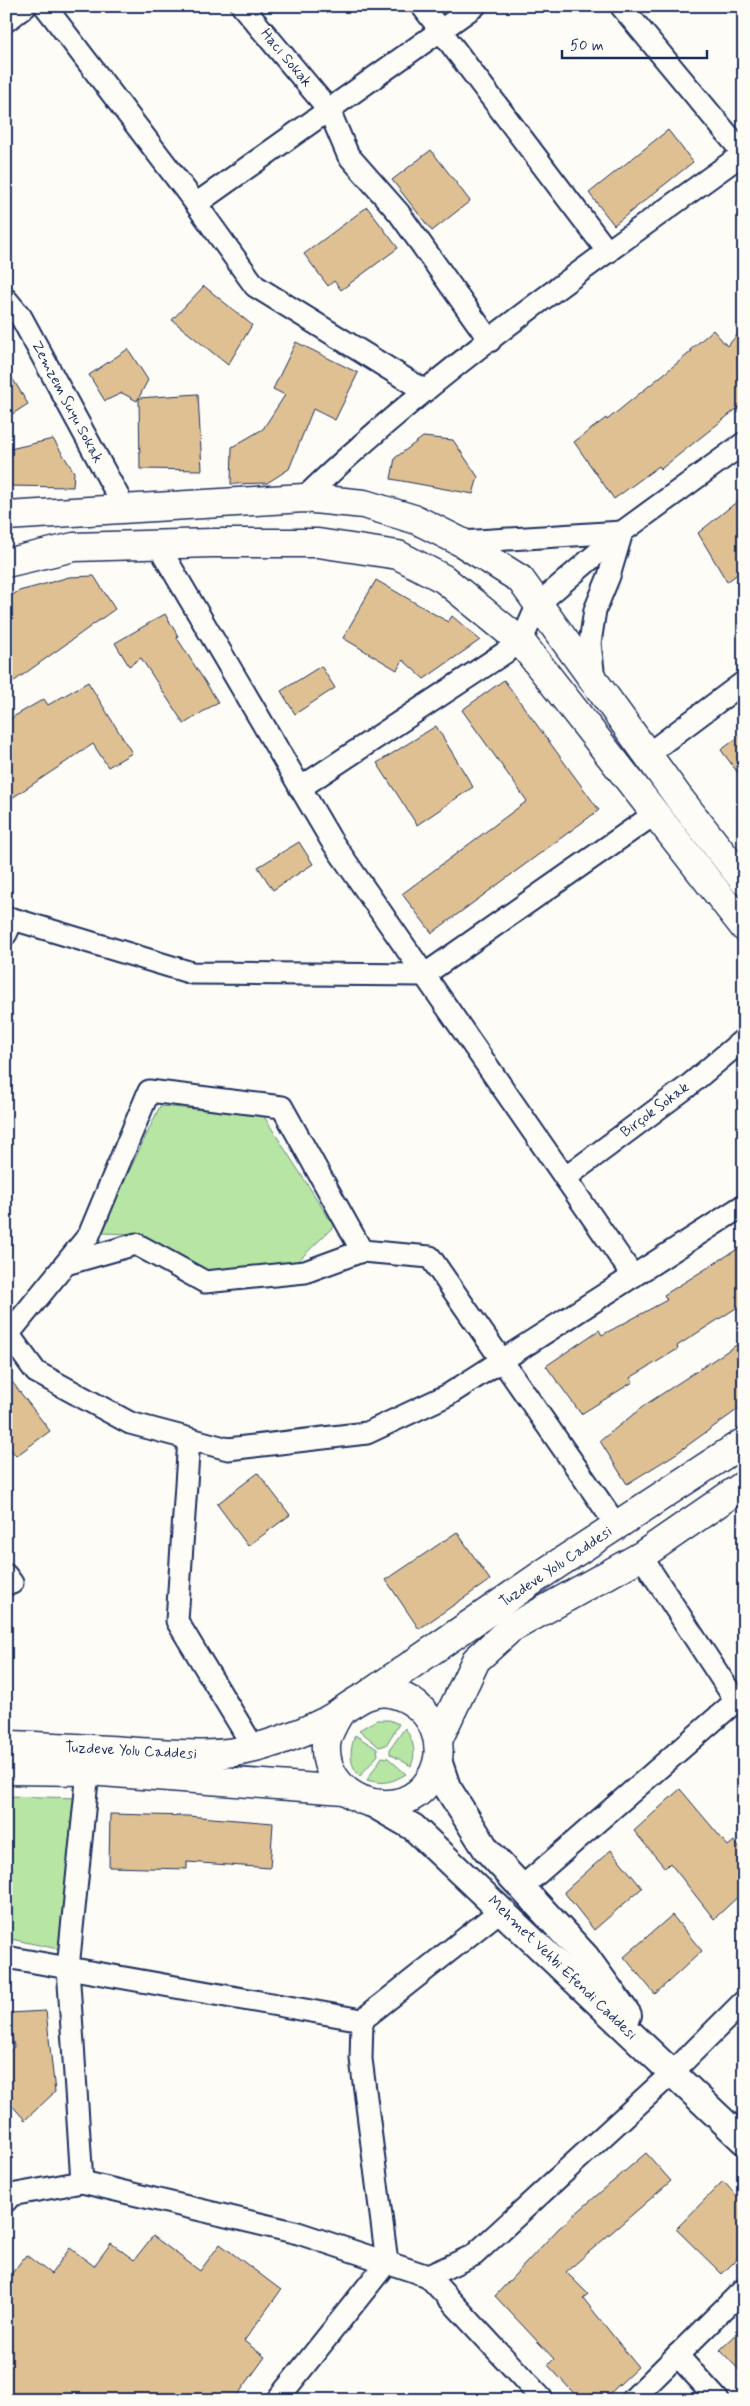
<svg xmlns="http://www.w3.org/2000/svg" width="750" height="2406" viewBox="0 0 750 2406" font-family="Mynerve,sans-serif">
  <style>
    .green { fill: #b7e5a4; stroke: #698a81 }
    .building { fill: #dfc092; stroke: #1b2f5e }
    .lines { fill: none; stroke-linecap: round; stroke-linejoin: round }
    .minor-casing { stroke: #1b2f5e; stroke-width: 25 }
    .tertiary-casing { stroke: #1b2f5e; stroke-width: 30 }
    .secondary-casing { stroke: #1b2f5e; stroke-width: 31 }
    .minor { stroke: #fdfcf7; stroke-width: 21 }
    .tertiary { stroke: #fdfcf7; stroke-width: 26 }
    .secondary { stroke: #fdfcf7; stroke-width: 28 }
    .labels { text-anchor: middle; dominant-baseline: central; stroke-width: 4; stroke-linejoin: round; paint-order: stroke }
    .street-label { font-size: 15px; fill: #1b2f5e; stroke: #fdfcf7 }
  </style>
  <rect width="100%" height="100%" fill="#fdfcf7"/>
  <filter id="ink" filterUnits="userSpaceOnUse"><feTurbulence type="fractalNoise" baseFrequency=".02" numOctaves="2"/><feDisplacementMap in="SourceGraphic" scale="10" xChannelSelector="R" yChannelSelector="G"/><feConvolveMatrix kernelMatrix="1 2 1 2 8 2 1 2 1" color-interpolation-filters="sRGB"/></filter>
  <g filter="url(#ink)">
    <g class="green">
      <path d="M160 1106 263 1115 334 1226 293 1266 202 1271 138 1234 100 1233Z"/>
      <path d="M377 1720H389L399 1724 386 1745 379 1747 359 1730Z"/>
      <path d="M405 1728C413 1741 417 1751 411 1766L390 1754V1749Z"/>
      <path d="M355 1735 377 1749 378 1755 360 1776C348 1764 350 1750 355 1735Z"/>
      <path d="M382 1757 388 1758 406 1774C393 1782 383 1785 367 1780Z"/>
      <path d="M6 1796 80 1798 58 1949 6 1938Z"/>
    </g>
    <g class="building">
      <path d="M668 130 693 162 614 225 589 193Z"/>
      <path d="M431 150 470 201 432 231 392 180Z"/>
      <path d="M367 207 398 248 341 290 334 281 328 286 304 254Z"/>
      <path d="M204 286 252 325 228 365 172 320Z"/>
      <path d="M744 328V403L661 469 659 466 614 499 574 442 606 418 607 420 692 351 690 350 713 330 727 346Z"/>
      <path d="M296 342 358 373 335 420 313 409 289 469 267 483 231 484 232 447 263 429 285 395 273 389Z"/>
      <path d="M128 349 148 380 137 401 122 393 105 401 89 375Z"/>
      <path d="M6 368 28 404 6 418Z"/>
      <path d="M198 394 202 470 140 469 139 398Z"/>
      <path d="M423 437 453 440 478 477 473 494 391 479 395 458Z"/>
      <path d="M53 439 74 472 73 487 6 486V450Z"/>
      <path d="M744 496V569L727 582 698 533Z"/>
      <path d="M94 576 115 609 6 687V599L19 591 38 586 69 577Z"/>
      <path d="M376 580 448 622 452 616 480 640 424 679 403 660 397 670 343 638Z"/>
      <path d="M165 614 178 636 177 638 218 702 184 724 141 658 129 666 115 643Z"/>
      <path d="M321 666 335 688 295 714 281 691Z"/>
      <path d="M504 680 599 810 432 933 402 894 527 801 462 710Z"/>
      <path d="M88 682 132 753 108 767 93 744 6 802V721L44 699 48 705Z"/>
      <path d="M436 726 473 787 417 825 377 763Z"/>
      <path d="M744 733V781L721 750Z"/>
      <path d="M299 842 313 864 273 890 258 867Z"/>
      <path d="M744 1245V1303L677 1346 678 1349 630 1378 633 1382 581 1414 546 1366 599 1330 602 1335 667 1300 664 1295Z"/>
      <path d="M744 1340V1405L677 1453 627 1484 600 1441 645 1405Z"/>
      <path d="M6 1374 50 1431 16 1456 6 1443Z"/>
      <path d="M258 1473 290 1515 248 1546 217 1504Z"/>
      <path d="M457 1532 490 1580 419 1629 386 1580Z"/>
      <path d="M680 1789 728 1846 734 1841 744 1854V1891L714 1919 670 1863 665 1868 634 1831Z"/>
      <path d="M110 1814 188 1816 273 1823 270 1868 187 1862V1869L109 1867Z"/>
      <path d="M611 1850 642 1888 594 1930 564 1892Z"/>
      <path d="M672 1915 702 1951 655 1994 624 1957Z"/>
      <path d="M46 2011 55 2092 25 2120 6 2099V2055L14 2047 8 2013Z"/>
      <path d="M646 2153 671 2181 566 2272 588 2294 583 2298 638 2367 603 2400H580L548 2365 554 2359 495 2296 559 2228Z"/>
      <path d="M723 2181 744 2204V2252L722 2274 676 2229Z"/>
      <path d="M153 2236 200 2271 220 2244 281 2290 244 2341 265 2357 234 2400H6V2281L26 2255 51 2274 70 2248 94 2266 111 2243 134 2260Z"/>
      <path d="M744 2327V2375L720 2350Z"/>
    </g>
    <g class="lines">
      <defs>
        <g id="minor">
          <path d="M45 6 196 204 255 286 425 391"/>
          <path d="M242 6 329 110 348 155 399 213 490 341"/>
          <path d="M422 6 608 252"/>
          <path d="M621 6 743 153"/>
          <path d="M6 21 26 6"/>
          <path d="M196 204 475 6"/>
          <path d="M6 299 21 317 124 507"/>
          <path d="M304 498C437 369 594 262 744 153"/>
          <path d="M461 542 622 532 609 576 595 610 590 643 594 680"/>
          <path d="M158 545 331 840 633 1276"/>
          <path d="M648 754 744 682"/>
          <path d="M300 788 521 642 538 604 622 532 744 443"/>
          <path d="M6 934 13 919 192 973 424 975 656 813"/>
          <path d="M565 1178 687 1087 744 1039"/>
          <path d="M66 1264 136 1244 205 1282 305 1272 362 1251"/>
          <path d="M6 1331 36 1372 130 1423 228 1449 367 1433 448 1395 744 1205"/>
          <path d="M6 1337 89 1235 149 1091 282 1107 362 1251 430 1257 617 1526"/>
          <path d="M189 1439 177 1621 254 1748"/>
          <path d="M641 1556 736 1701"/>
          <path d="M6 1575 12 1583"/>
          <path d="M521 1888 736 1701 744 1702"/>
          <path d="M6 1957 362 2020 501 1910"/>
          <path d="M82 2182 68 1968 88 1771"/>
          <path d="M6 2201 11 2195 82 2182 298 2233 428 2276 474 2255 673 2072 744 2001"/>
          <path d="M428 2276 543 2400"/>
          <path d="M677 2355 718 2400"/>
          <path d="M277 2400 387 2262 361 2059 362 2020"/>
          <path d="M632 2400 744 2289"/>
        </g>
        <g id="tertiary">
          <path d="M438 1760 447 1787 486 1849 586 1957 628 2015"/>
          <path d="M373 1804 413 1827 744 2141"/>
        </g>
        <g id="secondary">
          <path d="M6 516 304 498 364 504 417 520 461 542 520 579 679 798 744 881"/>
          <path d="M6 563 74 547 212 543H318L398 555 444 579 521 642 744 927"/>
          <path d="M369 1694 547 1571 744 1442"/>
          <path d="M438 1740 476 1660 510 1629 641 1556 744 1485"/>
          <path d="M6 1745C50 1746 94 1749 139 1752 177 1754 217 1758 255 1748 270 1744 287 1738 302 1732 314 1727 328 1721 339 1713 355 1702 369 1690 390 1693 432 1701 455 1751 425 1786 391 1825 323 1797 326 1745 327 1734 333 1724 339 1714"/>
          <path d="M6 1770 88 1771 344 1790"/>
        </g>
      </defs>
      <use href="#minor" class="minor-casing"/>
      <use href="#tertiary" class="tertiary-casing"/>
      <use href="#secondary" class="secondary-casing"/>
      <use href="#minor" class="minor"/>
      <use href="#tertiary" class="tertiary"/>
      <use href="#secondary" class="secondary"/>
    </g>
  </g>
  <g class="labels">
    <g class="street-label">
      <text transform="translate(286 58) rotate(50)">Hacı Sokak</text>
      <text transform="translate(67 402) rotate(62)">Zemzem Suyu Sokak</text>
      <text transform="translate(655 1110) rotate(-37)">Birçok Sokak</text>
      <text transform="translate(556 1567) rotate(-34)">Tuzdeve Yolu Caddesi</text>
      <text transform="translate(131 1751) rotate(3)">Tuzdeve Yolu Caddesi</text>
      <text transform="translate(562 1968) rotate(44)">Mehmet Vehbi Efendi Caddesi</text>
    </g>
  </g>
  <rect width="750" height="2406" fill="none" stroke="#fdfcf7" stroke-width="25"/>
  <rect x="12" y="12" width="725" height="2381" fill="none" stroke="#1b2f5e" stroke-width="2" filter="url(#ink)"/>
  <path d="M562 50v8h145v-8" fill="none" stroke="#1b2f5e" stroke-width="2.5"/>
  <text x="570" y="50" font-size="15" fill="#1b2f5e" stroke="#fdfcf7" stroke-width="4" paint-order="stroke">50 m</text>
</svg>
